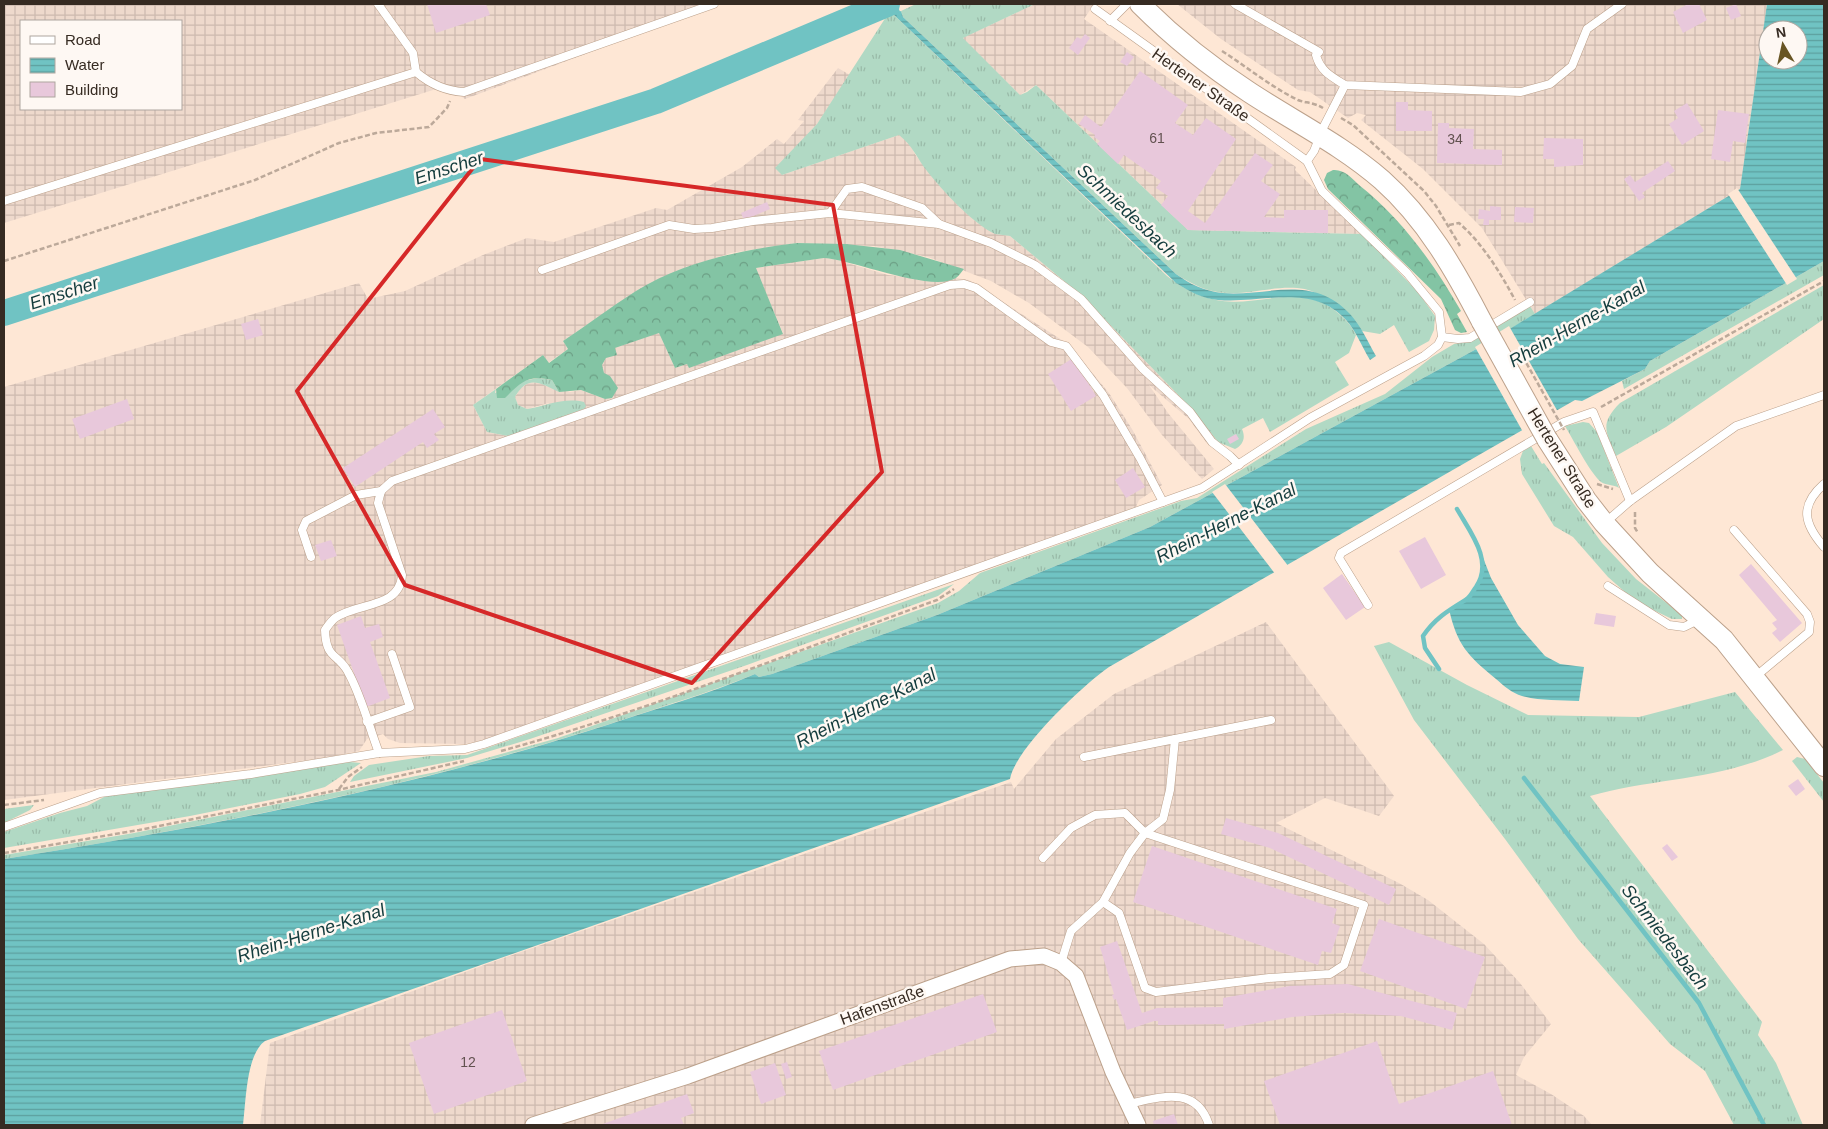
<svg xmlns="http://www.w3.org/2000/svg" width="1828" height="1129" viewBox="0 0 1828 1129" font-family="Arial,sans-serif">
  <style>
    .industrial { fill: url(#industrial-grid); fill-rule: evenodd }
    .grass { fill: url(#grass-tufts) }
    .forest { fill: url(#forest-crowns) }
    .water { fill: url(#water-rules); fill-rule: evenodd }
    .pier { fill: #fee7d5 }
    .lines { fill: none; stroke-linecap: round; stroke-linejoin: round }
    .stream { stroke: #70c3c3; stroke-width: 4.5 }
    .river { stroke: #70c3c3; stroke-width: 26 }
    .building { fill: #e8c8db }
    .lane-casing { stroke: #bca18b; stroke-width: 9 }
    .street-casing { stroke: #bca18b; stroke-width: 17 }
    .secondary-casing { stroke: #bca18b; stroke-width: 22 }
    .path { stroke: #bca99a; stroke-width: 2.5; stroke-dasharray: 5 2.5; stroke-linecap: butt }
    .lane { stroke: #fff; stroke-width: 8 }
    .street { stroke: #fff; stroke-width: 15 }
    .secondary { stroke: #fff; stroke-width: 20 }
    .secondary-bridge-casing { stroke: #bca18b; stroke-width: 22; stroke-linecap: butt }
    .path-bridge { stroke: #bca99a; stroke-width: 2.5; stroke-dasharray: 5 2.5; stroke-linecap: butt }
    .secondary-bridge { stroke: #fff; stroke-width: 20 }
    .marked { fill: none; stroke: #d62828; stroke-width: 4; stroke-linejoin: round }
    .labels { text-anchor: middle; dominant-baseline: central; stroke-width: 5; stroke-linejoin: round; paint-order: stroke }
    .number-label { font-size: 14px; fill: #625250 }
    .street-label { font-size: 16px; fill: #362b22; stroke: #fef8f3 }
    .water-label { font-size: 18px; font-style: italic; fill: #143c3d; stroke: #fef8f3 }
  </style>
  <defs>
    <pattern id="industrial-grid" width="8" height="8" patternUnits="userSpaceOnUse" patternTransform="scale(1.25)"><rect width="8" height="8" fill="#eed9cc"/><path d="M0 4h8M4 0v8" fill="none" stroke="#cdbaaf"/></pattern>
    <pattern id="grass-tufts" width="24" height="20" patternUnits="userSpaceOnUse" patternTransform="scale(1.25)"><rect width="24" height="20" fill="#b1d9c4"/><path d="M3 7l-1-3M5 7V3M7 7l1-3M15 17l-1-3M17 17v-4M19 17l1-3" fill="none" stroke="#99baa8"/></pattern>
    <pattern id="forest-crowns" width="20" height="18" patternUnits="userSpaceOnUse" patternTransform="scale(1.25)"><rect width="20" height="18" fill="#83c4a4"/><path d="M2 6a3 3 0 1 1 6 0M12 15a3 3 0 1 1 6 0" fill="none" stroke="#6c9f85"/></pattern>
    <pattern id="water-rules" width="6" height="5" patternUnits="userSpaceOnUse" patternTransform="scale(1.25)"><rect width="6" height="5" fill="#70c3c3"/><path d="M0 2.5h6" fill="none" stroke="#5d9f9e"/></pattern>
  </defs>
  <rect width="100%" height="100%" fill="#fee7d5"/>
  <g class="industrial">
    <path d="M4 4H719L465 99 446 86 4 223ZM21 21H181V109H21Z"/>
    <path d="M1035 4H1094L1084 19 1296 167 1295 170 1362 234 1188 230 1036 85 1020 95 962 38Z"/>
    <path d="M1177 4H1767L1740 189 1535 314 1482 228 1423 169 1361 120 1366 115 1357 113 1348 118 1310 92 1298 90 1221 39Z"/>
    <path d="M838 68 850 75 817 124 803 140 782 175 899 135 911 144 914 153 929 172 974 220 996 234 1010 236 1082 296 1192 409 1218 442 1214 449 1206 442 1189 419 1149 385 1168 413 1214 469 1202 479 1162 435 1127 388 1088 347 1029 303 991 281 928 257 874 246 797 243 731 253 679 270 637 291 563 341 568 349 548 363 543 355 473 405 487 432 508 436 549 403 527 409 518 405 515 397 520 389 528 383 539 382 546 386 570 392 581 390 605 399 602 365 606 358 615 348 659 332 675 368 687 364 689 367 783 333 755 268 824 258 834 259 888 275 942 281 956 278 969 280 1068 344 1109 393 1132 429 1162 485 1139 500 1135 509 483 740 465 744 400 743 388 739 383 734 367 739 359 751 324 758 4 800V387L359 283 368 299 405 291 483 255 527 238 554 242 656 208 667 210 742 167 777 139 784 144 804 121 798 120Z"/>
    <path d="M1266 622 1394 796 1379 816 1325 798 1276 823 1399 883 1428 900 1484 944 1520 983 1551 1024 1524 1057 1516 1075 1551 1094 1584 1116 1592 1125H260L270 1043 498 960 1011 782 1014 789 1056 739 1114 694Z"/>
  </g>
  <g class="grass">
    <path d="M916 4H1035L963 38 1020 95 1027 92 1036 85 1188 230 1362 234 1418 292 1435 316 1434 330 1429 341 1409 352 1394 325 1380 334 1362 331C1355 321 1347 315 1337 308 1331 303 1325 297 1318 294 1293 280 1257 294 1230 293 1209 293 1193 285 1176 274L903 17 901 11Z"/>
    <path d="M893 14 1167 276C1182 288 1197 296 1216 300 1255 308 1297 283 1333 309 1342 316 1351 324 1356 335L1349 353 1335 362 1349 385 1270 432 1263 418 1242 429C1246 438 1243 445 1235 449L1218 442 1192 409 1082 296 1010 236C1006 235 1000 235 995 234 973 224 942 190 927 171 916 157 913 146 899 135L782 175 775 168 817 124 886 17Z"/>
    <path d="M1824 261V275L1624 389 1622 381 1645 369 1650 361Z"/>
    <path d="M1824 285V319L1666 427 1616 456C1606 432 1599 424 1620 403Z"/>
    <path d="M1530 306 1535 314 1480 347 1150 527 937 615 772 674 759 677 755 674C717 690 676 702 637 715 431 784 218 825 4 859V855L134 833 436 772 558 738 938 603 959 591 980 573 1181 501 1197 498 1306 429 1385 394 1432 357 1454 344 1471 341Z"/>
    <path d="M539 378 552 380 559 392C540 383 528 374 515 397L518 405 527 409C546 406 564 397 584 402L586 406 584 409 508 436 487 432 473 405 496 389 495 393 521 381Z"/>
    <path d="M1583 422 1589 423 1597 432 1619 488C1613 484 1607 486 1601 482 1590 473 1573 439 1565 426Z"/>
    <path d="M1531 446 1542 464 1544 463 1602 543 1636 579 1682 615V619H1672L1649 608 1625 592 1608 577 1573 537 1554 526 1522 474 1520 459 1523 451Z"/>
    <path d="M954 584 938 596 747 665 530 739 467 758 350 782 354 776 369 765 429 756 467 755Z"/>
    <path d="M1389 642 1467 685 1528 715 1639 717 1735 692 1783 750C1717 782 1656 777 1590 796L1762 1022 1758 1035 1776 1063 1803 1125H1734L1705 1071 1670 1044 1578 939 1505 839 1414 720 1374 646Z"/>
    <path d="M1797 757 1805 759 1824 783V802L1792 761Z"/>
    <path d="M350 762 361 763 325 787 300 794 190 816 4 848V832L60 813 87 806 106 796Z"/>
    <path d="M34 805 30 810 4 823V809Z"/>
  </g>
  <g class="forest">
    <path d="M1333 170C1344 169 1352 178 1359 185 1402 219 1434 264 1461 311L1457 314 1467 332 1461 333 1455 330 1441 299 1328 189 1324 180 1327 173Z"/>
    <path d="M797 243 846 244 900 250 964 269C962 271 959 276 956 278 932 293 854 260 824 258L756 268 783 334 689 368 687 364 675 368 659 333 615 348 617 355 606 358 602 365 604 373 610 376 618 388 612 398 605 399 581 390 559 392 552 380C528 375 522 381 505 398H497L496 389 543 355 549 363 568 349 563 341C587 325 611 307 636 291 685 261 741 250 797 243Z"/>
  </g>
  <g class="water">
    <path d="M1767 4H1824V261L1650 361 1645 369 1582 401 1575 400 1109 667C1083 685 1015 749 1010 779L265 1041C246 1054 246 1103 243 1125H4V859C208 827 411 788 607 725 655 709 709 694 755 674L759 677 772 674 937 615 1150 527 1480 347 1740 189ZM1768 30H1798V60H1768Z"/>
    <path d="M901 11 903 17 1176 274C1190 284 1204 291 1222 293 1268 297 1311 273 1350 314 1361 326 1368 342 1376 356L1370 360C1362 347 1356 331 1346 320 1311 282 1263 304 1218 300 1203 299 1189 291 1176 283L893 14Z"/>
    <path d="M1480 550 1491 578 1518 625 1545 656 1560 664 1584 667 1579 701C1560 700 1540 701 1522 696 1512 693 1504 686 1496 679 1468 656 1457 645 1449 609 1476 593 1486 582 1480 550Z"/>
  </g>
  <g class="pier">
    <path d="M1737 188 1797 279 1787 285 1728 194Z"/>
    <path d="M1509 326 1558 412 1523 432 1475 347Z"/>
    <path d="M1225 484 1289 567 1276 575 1212 492Z"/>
  </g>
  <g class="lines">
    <g class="stream">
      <path d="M894 4 900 17"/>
      <path d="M1439 669 1425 648 1423 636C1435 618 1449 610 1467 599 1471 596 1473 591 1476 587 1494 561 1470 532 1457 509"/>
      <path d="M1524 778 1699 1003 1764 1125"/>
    </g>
    <path class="river" d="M4 313 656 101 887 4"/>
  </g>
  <g class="building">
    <path d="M427 4H486L490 15 436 33Z"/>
    <path d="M1688 4H1699L1707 20 1683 33 1673 12Z"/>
    <path d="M1736 4 1741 16 1731 20 1726 8Z"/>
    <path d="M1085 34 1090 38 1078 55 1069 48 1077 37 1081 39Z"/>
    <path d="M1127 52 1134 57 1127 66 1120 62Z"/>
    <path d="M1140 71 1188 105 1175 123 1193 135 1206 118 1236 139 1188 211 1205 223 1255 153 1273 165 1261 181 1280 194 1264 217 1284 218V210H1328V233L1188 230 1161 205 1168 196 1156 188 1161 181 1124 155 1118 164 1097 144 1100 141 1094 137 1095 135 1079 124 1085 115 1101 127Z"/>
    <path d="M1396 102H1408V110L1432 111V131H1396Z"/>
    <path d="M1687 103 1704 131 1682 145 1669 124 1678 118 1674 111Z"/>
    <path d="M1718 110 1749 114 1745 143 1733 141 1730 162 1711 159Z"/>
    <path d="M1438 123H1449V128L1474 129 1473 149 1502 150V165L1437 163Z"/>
    <path d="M1544 138 1583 139V165L1554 167V159H1543Z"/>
    <path d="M1668 161 1675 171 1642 193 1645 197 1639 201 1624 179 1630 175 1635 182Z"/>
    <path d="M767 202 770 209 744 220 741 213Z"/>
    <path d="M1490 206 1501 207V220H1489V225H1483L1484 219H1478L1479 209 1490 211Z"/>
    <path d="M1515 207 1534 208 1533 223 1514 222Z"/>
    <path d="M258 319 263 335 246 340 241 324Z"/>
    <path d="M1073 358 1096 396 1071 411 1048 374Z"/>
    <path d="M127 399 134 419 80 439 72 419Z"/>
    <path d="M433 409 445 427 434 434 439 440 427 448 423 442 355 487 343 468Z"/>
    <path d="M1236 434 1239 439 1230 444 1227 439Z"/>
    <path d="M1133 468 1145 487 1126 498 1115 480Z"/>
    <path d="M1425 537 1446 575 1421 589 1399 551Z"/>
    <path d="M331 540 337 556 321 561 315 545Z"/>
    <path d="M1751 564 1802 623 1780 642 1772 633 1777 629 1772 623 1777 620 1739 575Z"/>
    <path d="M1342 574 1365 607 1346 620 1323 588Z"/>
    <path d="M1596 613 1616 616 1614 627 1594 624Z"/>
    <path d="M361 616 365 628 379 624 383 637 370 642 390 698 366 707 337 625Z"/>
    <path d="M1798 779 1805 789 1796 796 1788 786Z"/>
    <path d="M1226 818 1278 833 1396 889 1389 905 1270 848 1221 834Z"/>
    <path d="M1667 844 1678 857 1672 861 1662 848Z"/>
    <path d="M1152 846 1337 909 1332 923 1340 926 1331 953 1322 951 1318 965 1133 902Z"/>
    <path d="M1379 919 1485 957 1466 1009 1360 971Z"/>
    <path d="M1117 941 1142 1013 1157 1008 1223 1007V998L1290 986 1348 984 1457 1013 1452 1030 1401 1016 1343 1013 1292 1017 1224 1029V1024L1158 1025V1021H1154L1127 1030 1116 999 1114 1000 1112 995 1114 994 1100 947Z"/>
    <path d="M983 994 997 1032 833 1090 819 1051Z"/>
    <path d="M502 1010 527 1081 434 1114 409 1043Z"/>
    <path d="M1377 1041 1399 1104 1493 1071 1512 1125H1280L1264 1081Z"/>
    <path d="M787 1062 792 1077 786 1079 781 1064Z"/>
    <path d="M775 1063 786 1095 761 1104 750 1072Z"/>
    <path d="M687 1094 694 1113 681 1118 684 1125H600Z"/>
    <path d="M1174 1114 1178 1125H1154L1153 1121Z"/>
  </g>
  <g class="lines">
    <defs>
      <g id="lane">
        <path d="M378 4 413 53 416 72"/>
        <path d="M1235 4 1319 52 1316 55C1320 71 1332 77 1345 85L1521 92 1550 84 1572 66 1587 29 1622 4"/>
        <path d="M1095 9 1307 161"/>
        <path d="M1110 21 1127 4"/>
        <path d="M4 201 416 72C430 84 446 91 464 92L714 4"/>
        <path d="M830 213 847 189 862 187 922 208 939 224"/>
        <path d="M542 270 669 225 694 229 712 228 753 221 830 213 939 224 991 243 1035 265 1081 299 1143 369 1190 412 1212 442 1230 456 1239 465"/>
        <path d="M1442 337 1458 339 1470 338 1530 302"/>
        <path d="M1824 484C1799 506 1804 524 1824 547"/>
        <path d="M1606 522 1630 501 1736 426 1824 395"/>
        <path d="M1734 530 1807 614 1810 622 1809 632 1755 677"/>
        <path d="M311 557 302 530 306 521 356 495 381 491"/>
        <path d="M1608 586 1669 625 1684 627 1700 619"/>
        <path d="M1368 605 1339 558 1341 553 1564 422 1593 412 1630 501"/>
        <path d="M367 722 410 707 392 654"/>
        <path d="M379 753C369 727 362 697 348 672 338 653 326 660 325 630 328 626 331 621 335 618 357 602 400 609 402 575L378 503 381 491 392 481 950 285 964 284 976 288 1051 342 1066 346 1103 395 1140 458 1163 502"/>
        <path d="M1084 757 1271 720"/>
        <path d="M4 827 100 793 251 774 379 753 465 749 484 744 1202 488 1310 418 1424 356 1438 345 1442 337 1439 312 1407 273 1322 191 1307 161 1314 151 1324 126 1345 85"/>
        <path d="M1043 858 1071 828 1095 815 1125 813 1145 833 1364 905 1344 965 1330 974 1269 978 1156 992 1145 988 1119 913 1103 902"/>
        <path d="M1061 963 1071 931 1103 902 1130 853 1145 833 1163 819 1170 790 1175 739"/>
        <path d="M1128 1104C1161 1097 1196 1085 1209 1125"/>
      </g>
      <path id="street" d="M533 1125 688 1076 1010 959 1044 956 1061 963 1076 976 1113 1072 1138 1125"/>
      <g id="secondary">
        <path d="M1140 4C1173 37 1209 66 1249 92 1293 121 1342 145 1382 180 1426 219 1455 270 1482 322"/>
        <path d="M1547 439 1586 500 1604 523 1650 573 1724 640 1824 766"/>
      </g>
    </defs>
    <use href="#lane" class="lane-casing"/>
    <use href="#street" class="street-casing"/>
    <use href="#secondary" class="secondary-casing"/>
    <g class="path">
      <path d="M1222 51C1247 67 1271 87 1298 100 1305 103 1313 102 1323 108"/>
      <path d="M1341 118 1353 125 1424 191 1436 206 1460 246"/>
      <path d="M1449 225 1459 223C1483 244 1500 272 1515 300"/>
      <path d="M4 261 255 180 339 143 376 133 429 127 447 108 450 101"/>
      <path d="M1601 407 1824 281"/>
      <path d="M1597 484 1613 489"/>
      <path d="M1635 512V528L1638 533"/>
      <path d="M501 751C647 711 794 652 937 600L954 589"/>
      <path d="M339 789 348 777 362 767"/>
      <path d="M4 805 44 800"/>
      <path d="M4 853 139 830 338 790 464 761"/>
    </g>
    <use href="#lane" class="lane"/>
    <use href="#street" class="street"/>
    <use href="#secondary" class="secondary"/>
    <defs>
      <path id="secondary-bridge" d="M1482 322 1547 439"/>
    </defs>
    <use href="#secondary-bridge" class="secondary-bridge-casing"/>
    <path class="path-bridge" d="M1519 350 1564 430"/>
    <use href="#secondary-bridge" class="secondary-bridge"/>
  </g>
  <path class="marked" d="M480 159 833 205 882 472 692 683 405 585 297 391Z"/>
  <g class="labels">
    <g class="number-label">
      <text x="1157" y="138">61</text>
      <text x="1455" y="139">34</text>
      <text x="468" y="1062">12</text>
    </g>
    <g class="street-label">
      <text transform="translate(1201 85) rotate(35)">Hertener Straße</text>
      <text transform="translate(1562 458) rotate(58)">Hertener Straße</text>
      <text transform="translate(882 1005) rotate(-20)">Hafenstraße</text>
    </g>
    <g class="water-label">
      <text transform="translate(449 168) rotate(-18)">Emscher</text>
      <text transform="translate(1127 211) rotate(43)">Schmiedesbach</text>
      <text transform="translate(64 293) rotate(-18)">Emscher</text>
      <text transform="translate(1577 324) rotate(-30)">Rhein-Herne-Kanal</text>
      <text transform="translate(1226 523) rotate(-27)">Rhein-Herne-Kanal</text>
      <text transform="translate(866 708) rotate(-27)">Rhein-Herne-Kanal</text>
      <text transform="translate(311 933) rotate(-18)">Rhein-Herne-Kanal</text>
      <text transform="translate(1665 937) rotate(52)">Schmiedesbach</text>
    </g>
  </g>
  <rect width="1828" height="1129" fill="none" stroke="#362b22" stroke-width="10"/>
  <rect x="20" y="20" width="162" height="90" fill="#fef8f3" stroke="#aea69f"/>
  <rect x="30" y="36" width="25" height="8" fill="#ffffff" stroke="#aea69f"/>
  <text x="65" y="45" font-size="15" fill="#362b22">Road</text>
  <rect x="30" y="58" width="25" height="15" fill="url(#water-rules)" stroke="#aea69f"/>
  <text x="65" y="70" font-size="15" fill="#362b22">Water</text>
  <rect x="30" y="82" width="25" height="15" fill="#e8c8db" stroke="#aea69f"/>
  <text x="65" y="95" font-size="15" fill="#362b22">Building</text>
  <g transform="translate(1783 45) rotate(351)"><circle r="24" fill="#fef8f3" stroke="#aea69f"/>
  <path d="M0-4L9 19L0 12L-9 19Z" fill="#685523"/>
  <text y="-8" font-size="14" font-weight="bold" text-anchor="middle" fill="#362b22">N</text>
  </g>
</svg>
